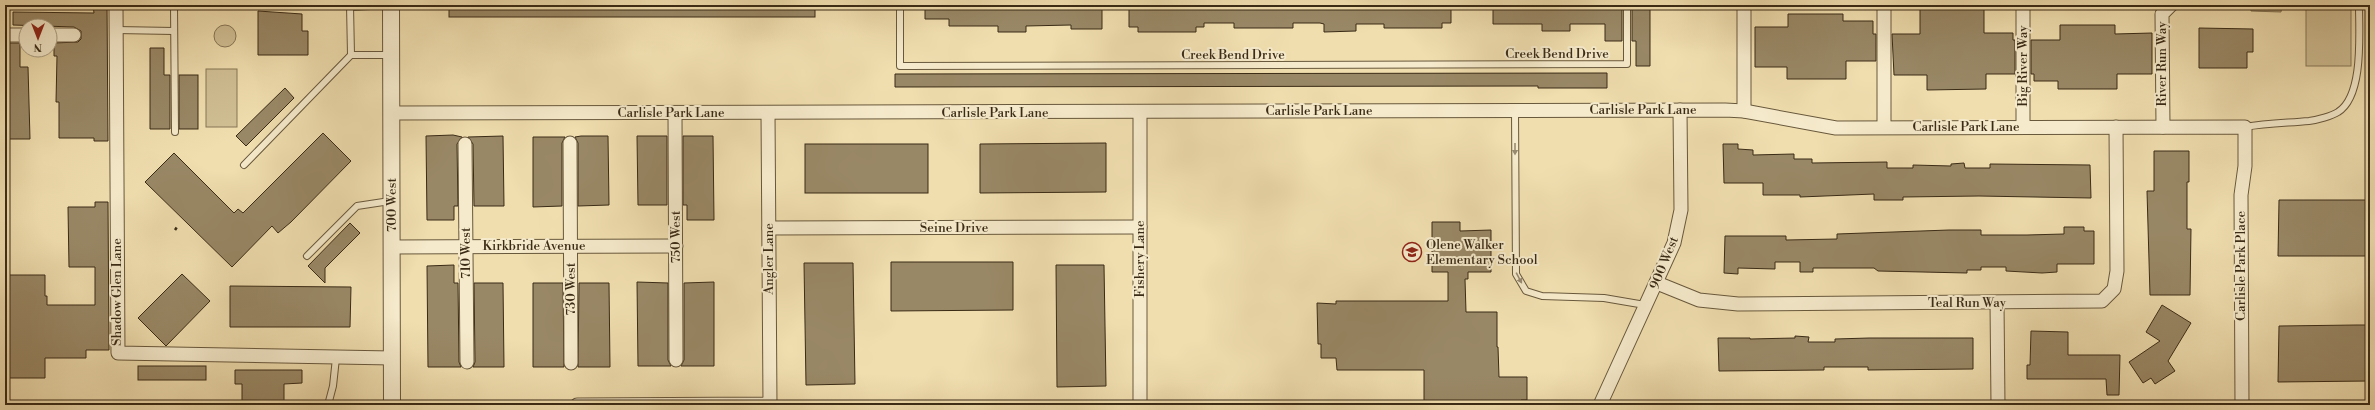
<svg xmlns="http://www.w3.org/2000/svg" width="2375" height="410" viewBox="0 0 2375 410" font-family="'Libre Bodoni',serif">
  <style>
    .green { fill: #d1c095; stroke: #867656 }
    .water { fill: #b2a17b; stroke: #827253 }
    .building { fill: #986; stroke: #3a2b16 }
    .lines { fill: none; stroke-linecap: round; stroke-linejoin: round }
    .service-casing { stroke: #68583c; stroke-width: 8 }
    .minor-casing { stroke: #68583c; stroke-width: 15 }
    .tertiary-casing { stroke: #68583c; stroke-width: 18 }
    .path { stroke: #3a2b16; stroke-width: 2.5; stroke-dasharray: 3 2; stroke-linecap: butt }
    .service { stroke: #f5eacb; stroke-width: 6 }
    .minor { stroke: #f5eacb; stroke-width: 13 }
    .tertiary { stroke: #f5eacb; stroke-width: 16 }
    .oneway { fill: #988a70 }
    .labels { text-anchor: middle; dominant-baseline: central; stroke-width: 4; stroke-linejoin: round; paint-order: stroke }
    .street-label { font-size: 13px; fill: #3a2b16; stroke: #f5eacb }
    .poi-label { font-size: 13px; fill: #3a2b16; stroke: #f5eacb; text-anchor: start }
  </style>
  <rect width="100%" height="100%" fill="#f0deaf"/>
  <filter id="stains"><feTurbulence type="fractalNoise" baseFrequency=".005" numOctaves="4"/><feColorMatrix values="0 0 0 0 .2 0 0 0 0 .09 0 0 0 0 .02 0 0 0 .5 -.17"/></filter>
  <radialGradient id="worn" r=".72"><stop offset=".6" stop-color="#630" stop-opacity="0"/><stop offset="1" stop-color="#630" stop-opacity=".3"/></radialGradient>
  <g class="green">
    <rect x="2306" y="5" width="45" height="61"/>
    <circle cx="225" cy="36" r="11"/>
    <rect x="206" y="69" width="31" height="58"/>
  </g>
  <path class="water" d="M2251 5H2282L2281 12 2251 11Z"/>
  <g class="building">
    <path d="M93 5H107L108 141H94V138H59V102H56L57 56H54V43L78 42 81 39V31L74 27 13 25V12L94 13Z"/>
    <rect x="449" y="5" width="366" height="12"/>
    <path d="M925 5H1102V29H1071V25L1026 26V32H998V26H949V19H925Z"/>
    <path d="M1129 5H1451V23H1442V28H1384V24H1356V31L1324 32V24L1320 23H1293V28H1234V23H1204V27H1196V32H1138V27H1129Z"/>
    <path d="M1493 5H1622V41H1605V24H1570V31H1542V24H1493Z"/>
    <path d="M1632 5H1650V66H1636V41H1632Z"/>
    <path d="M1920 5H1984V33H2013V40H2015V74H1986V89L1927 90V75H1894L1892 34H1920Z"/>
    <path d="M258 11 302 14V31H308V55H258Z"/>
    <path d="M1788 14H1843V21H1873V34H1876V61H1846V79H1787V67H1755V27H1788Z"/>
    <path d="M2060 25H2115V34L2152 33V74H2117V89H2058V81H2034V74H2031V40H2060Z"/>
    <path d="M2199 28 2253 29V52H2247V68H2199Z"/>
    <path d="M5 43H20V67H28L30 139H7Z"/>
    <path d="M150 48H164V75H170V129H150Z"/>
    <path d="M1607 73V88H1538V86L895 87V74Z"/>
    <rect x="179" y="75" width="19" height="54"/>
    <path d="M285 88 294 98 246 146 236 136Z"/>
    <path d="M323 133 351 161 291 222 278 233 272 226 232 267 145 182 174 153 234 213 238 209 243 213Z"/>
    <path d="M453 135 462 137 457 144 458 206H454V220H427L426 136Z"/>
    <path d="M503 136 504 206H474L473 144 468 137Z"/>
    <path d="M581 136H608L609 205 578 206V143L575 137Z"/>
    <path d="M637 136H667V205H638Z"/>
    <path d="M683 136H713L714 220H687V205H683Z"/>
    <path d="M533 137H565L562 143V206L533 207Z"/>
    <path d="M1106 143V192L980 193V144Z"/>
    <rect x="805" y="144" width="123" height="49"/>
    <path d="M1723 144H1738V149L1753 150V155L1794 154V159H1812V163L1887 162V168H1913V165L1951 166V164L1964 163 1965 168H1990V164L2090 165 2091 198 1979 196 1903 197V200H1874V194L1800 197V195H1763V183H1724Z"/>
    <path d="M2154 151H2189V182H2187V229H2191L2190 295H2150L2147 191H2154Z"/>
    <path d="M2279 200H2370V256H2278Z"/>
    <path d="M95 202H108L109 350H86V358H45V378H5V275H45V296H47V305H95V267H69L68 207H95Z"/>
    <path d="M1432 222H1460V231L1491 230V272H1468V279H1465L1466 312H1497V347H1498L1499 377H1527V400H1521V405H1424V370H1337L1336 358H1321V344H1318L1317 303 1336 304V301H1448V272H1432Z"/>
    <path d="M350 223 360 233 325 268V283L308 266Z"/>
    <path d="M2064 227H2084V231H2094V264H2057V272L2042 273 2006 271V267H1981V270H1967V273L1878 271 1874 268H1813V272H1800V262H1775V269L1738 268V274L1724 273 1725 236H1786V240L1837 239V234L1949 230H1981V235H2027L2064 234Z"/>
    <path d="M891 262H1013V310L891 311Z"/>
    <path d="M804 263H853L855 384 806 385Z"/>
    <path d="M454 265V283H458L459 362 461 367H428L427 266Z"/>
    <path d="M1056 265H1104L1106 386 1057 387Z"/>
    <path d="M182 274 210 301 166 346 138 318Z"/>
    <path d="M637 282 668 283V360L671 366H638Z"/>
    <path d="M714 282V366H681L684 360V283Z"/>
    <path d="M474 283H503L504 367H473L475 362Z"/>
    <path d="M533 283H563L564 367H533Z"/>
    <path d="M579 283H609L610 367H578Z"/>
    <path d="M230 286 351 287 350 327H230Z"/>
    <path d="M2162 305 2191 323 2168 361 2175 371 2155 384 2151 378 2143 383 2129 362 2160 341 2146 332Z"/>
    <path d="M2356 325H2370V381L2278 382 2279 326Z"/>
    <path d="M2031 331 2068 332V355H2120L2119 395H2107L2106 379H2027V365H2030Z"/>
    <path d="M1795 336 1809 337 1808 342H1835V339L1869 338H1973V369L1868 370V367H1824V370L1719 371 1718 338H1750V339L1795 338Z"/>
    <rect x="138" y="366" width="68" height="14"/>
    <path d="M235 370H302V383L284 384V405H242V384H235Z"/>
  </g>
  <g class="lines">
    <defs>
      <g id="service">
        <path d="M174 5 175 132"/>
        <path d="M350 5 351 55"/>
        <path d="M900 5V66L1627 64V5"/>
        <path d="M351 7 390 5"/>
        <path d="M116 30 174 31"/>
        <path d="M1515 110 1516 274 1526 291 1542 296 1604 298 1645 305"/>
        <path d="M2245 127C2267 123 2288 123 2309 121 2317 120 2332 116 2338 112 2364 96 2359 33 2359 5"/>
        <path d="M244 165 351 55H390"/>
        <path d="M307 256 357 206 390 201"/>
        <path d="M328 405 333 386 336 358"/>
      </g>
      <g id="minor">
        <path d="M116 5 118 353 392 358"/>
        <path d="M1744 5V111"/>
        <path d="M5 35H26"/>
        <path d="M50 35H74"/>
        <path d="M392 113 1725 110 1744 111 1836 128 2245 127V166L2241 195 2242 405"/>
        <path d="M675 113 676 360"/>
        <path d="M1884 127V5"/>
        <path d="M2023 127V5"/>
        <path d="M2163 127 2162 14 2171 5"/>
        <path d="M570 143 571 363"/>
        <path d="M465 144 467 362"/>
        <path d="M769 228 1140 227"/>
        <path d="M392 247 676 246"/>
        <path d="M1657 283 1699 300 1738 304 2102 301 2114 289 2117 271 2116 127"/>
        <path d="M1997 303 1998 405"/>
        <path d="M577 405 770 404 768 113"/>
        <path d="M1140 405V112"/>
        <path d="M1600 405 1674 243 1681 210 1680 110"/>
      </g>
      <path id="tertiary" d="M391 5 392 405"/>
    </defs>
    <use href="#service" class="service-casing"/>
    <use href="#minor" class="minor-casing"/>
    <use href="#tertiary" class="tertiary-casing"/>
    <path class="path" d="M175 230 177 227"/>
    <use href="#service" class="service"/>
    <use href="#minor" class="minor"/>
    <use href="#tertiary" class="tertiary"/>
  </g>
  <defs><path id="oneway-solid" d="M-6-.8H1V-3.2L6.5 0L1 3.2V.8H-6Z"/></defs>
  <g class="oneway">
    <use href="#oneway-solid" transform="translate(1515 149) rotate(90)"/>
    <use href="#oneway-solid" transform="translate(1519 278) rotate(62)"/>
  </g>
  <defs>
    <symbol id="school-ring" viewBox="-11 -11 22 22"><circle r="9.5" fill="#f5eacb" stroke="#8f2418" stroke-width="1.5"/><path d="M0-5L7-2L0 1L-7-2ZM-4 1L0 2.5L4 1V4Q0 6-4 4Z" fill="#8f2418"/></symbol>
  </defs>
  <g fill-rule="evenodd">
    <use href="#school-ring" x="1401" y="241" width="22" height="22"/>
  </g>
  <g class="labels">
    <g class="street-label">
      <text x="1557" y="54">Creek Bend Drive</text>
      <text x="1233" y="55">Creek Bend Drive</text>
      <text transform="translate(2162 64) rotate(-90)">River Run Way</text>
      <text transform="translate(2023 66) rotate(-90)">Big River Way</text>
      <text x="1643" y="110">Carlisle Park Lane</text>
      <text x="1319" y="111">Carlisle Park Lane</text>
      <text x="671" y="113">Carlisle Park Lane</text>
      <text x="995" y="113">Carlisle Park Lane</text>
      <text x="1966" y="127">Carlisle Park Lane</text>
      <text transform="translate(392 205) rotate(-90)">700 West</text>
      <text x="954" y="228">Seine Drive</text>
      <text transform="translate(676 237) rotate(-90)">750 West</text>
      <text x="534" y="246">Kirkbride Avenue</text>
      <text transform="translate(466 253) rotate(-90)">710 West</text>
      <text transform="translate(769 259) rotate(-90)">Angler Lane</text>
      <text transform="translate(1140 259) rotate(-90)">Fishery Lane</text>
      <text transform="translate(1664 263) rotate(-68)">900 West</text>
      <text transform="translate(2241 266) rotate(-90)">Carlisle Park Place</text>
      <text transform="translate(571 289) rotate(-90)">730 West</text>
      <text transform="translate(117 292) rotate(-90)">Shadow Glen Lane</text>
      <text x="1967" y="303">Teal Run Way</text>
    </g>
    <g class="poi-label">
      <text x="1426" y="245">Olene Walker<tspan x="1426" dy="15">Elementary School</tspan></text>
    </g>
  </g>
  <rect width="2375" height="410" fill="none" stroke="#f0deaf" stroke-width="20"/>
  <rect x="6" y="6" width="2363" height="398" fill="none" stroke="#3a2b16" stroke-width="2"/>
  <rect x="10" y="10" width="2355" height="390" fill="none" stroke="#3a2b16"/>
  <g transform="translate(38 38) rotate(180)"><circle r="19" fill="#f5eacb" stroke="#aa9e83"/>
  <path d="M0-3L7 15L0 10L-7 15Z" fill="#8f2418"/>
  <text y="-6" font-size="11" font-weight="bold" text-anchor="middle" fill="#3a2b16">N</text>
  </g>
  <rect width="100%" height="100%" filter="url(#stains)"/>
  <rect width="100%" height="100%" fill="url(#worn)"/>
</svg>
